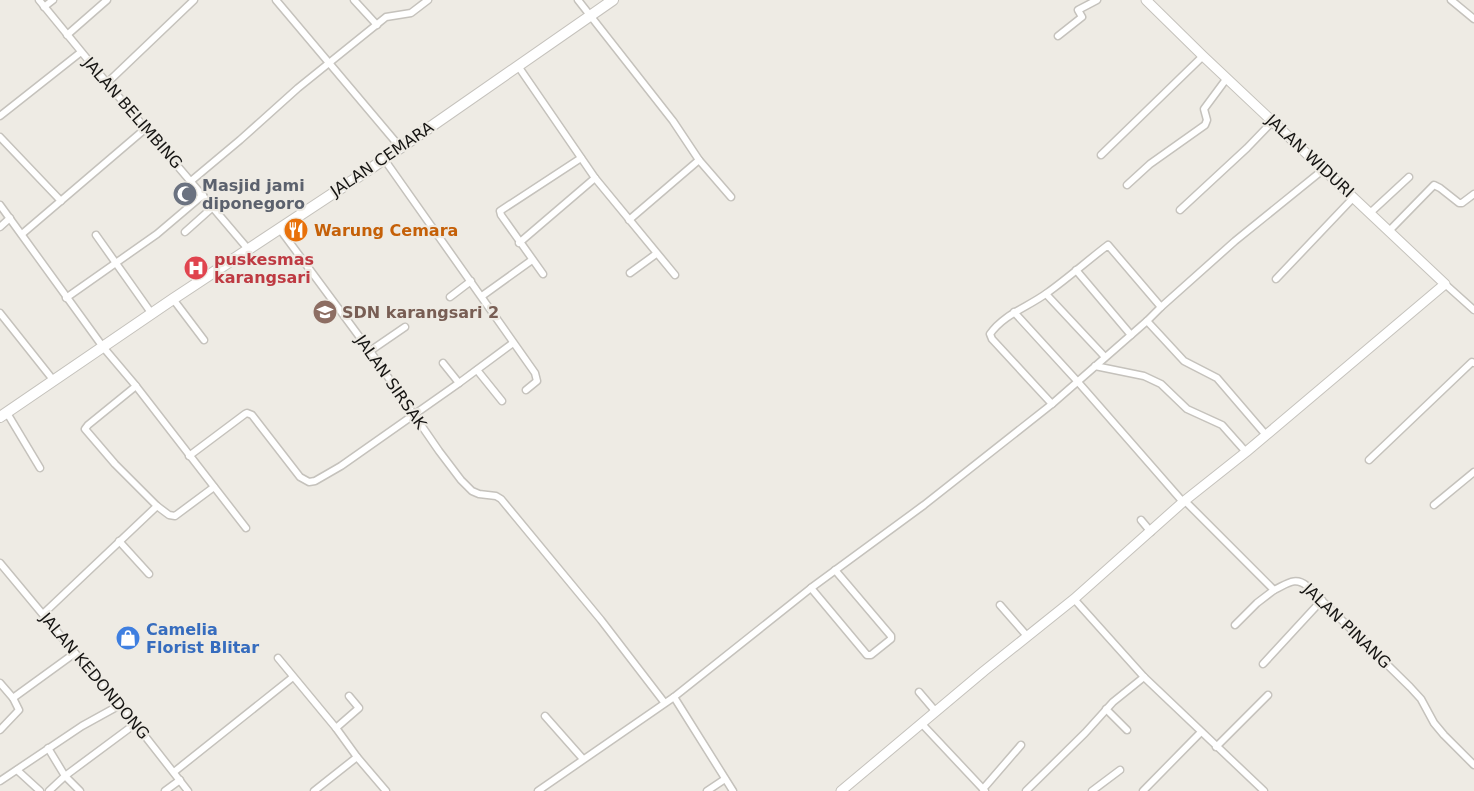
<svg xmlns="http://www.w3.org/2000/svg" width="1474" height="791" viewBox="0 0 1474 791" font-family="'DejaVu Sans',sans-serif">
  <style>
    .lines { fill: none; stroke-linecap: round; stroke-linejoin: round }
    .minor-casing { stroke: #c5c2bc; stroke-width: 9 }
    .secondary-casing { stroke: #c5c2bc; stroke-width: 11 }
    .primary-casing { stroke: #c5c2bc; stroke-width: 12 }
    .minor { stroke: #fff; stroke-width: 6 }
    .secondary { stroke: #fff; stroke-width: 9 }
    .primary { stroke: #fff; stroke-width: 10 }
    .labels { text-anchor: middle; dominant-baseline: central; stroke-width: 4.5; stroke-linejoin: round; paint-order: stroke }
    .street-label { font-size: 16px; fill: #161513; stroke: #eeebe4 }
    .worship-label { font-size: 16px; font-weight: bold; fill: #5b616d; stroke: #eeebe4; text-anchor: start }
    .food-label { font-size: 16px; font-weight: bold; fill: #c56008; stroke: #eeebe4; text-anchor: start }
    .health-label { font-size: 16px; font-weight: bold; fill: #be3a42; stroke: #eeebe4; text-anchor: start }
    .education-label { font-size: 16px; font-weight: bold; fill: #785e54; stroke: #eeebe4; text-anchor: start }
    .shop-label { font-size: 16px; font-weight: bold; fill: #366cbe; stroke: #eeebe4; text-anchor: start }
  </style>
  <rect width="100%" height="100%" fill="#eeebe4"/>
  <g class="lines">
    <defs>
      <g id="minor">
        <path d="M39 0 107 83 248 249"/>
        <path d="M276 0 400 147"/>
        <path d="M354 0 377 25"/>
        <path d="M578 0 673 121 699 160 731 197"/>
        <path d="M1451 0 1474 19"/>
        <path d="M44 7 53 0"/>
        <path d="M67 35 107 0"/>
        <path d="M1058 36 1082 17 1078 10 1097 0"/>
        <path d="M518 66 595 178 675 275"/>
        <path d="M107 83 194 0"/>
        <path d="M0 116 81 52"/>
        <path d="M0 137 61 201"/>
        <path d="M1101 155 1203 56"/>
        <path d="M384 159 535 373 537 381 526 390"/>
        <path d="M191 181 240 140 298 88 386 17 411 13 428 0"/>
        <path d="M1127 185 1150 164 1205 125 1207 120 1204 109 1227 78"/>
        <path d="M0 205 103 347 136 386 246 528"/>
        <path d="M1180 210 1247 148 1273 121"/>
        <path d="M1370 213 1409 177"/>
        <path d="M629 220 699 160"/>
        <path d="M0 227 10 218"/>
        <path d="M279 228 370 351 439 451 461 480 472 491 479 494 496 496 501 499 601 620 664 702"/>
        <path d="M1389 231 1434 185 1440 188 1459 203H1462L1474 194"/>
        <path d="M185 232 213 207"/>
        <path d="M22 234 145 129"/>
        <path d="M96 235 152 314"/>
        <path d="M519 243 595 178"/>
        <path d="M1076 270 1131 335"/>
        <path d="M630 273 656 254"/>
        <path d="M543 274 501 215 500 211 581 158"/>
        <path d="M1276 279 1354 197"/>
        <path d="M1445 284 1474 310"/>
        <path d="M1046 294 1105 357"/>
        <path d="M482 296 532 260"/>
        <path d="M450 297 471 281"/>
        <path d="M66 298 157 234 203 195"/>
        <path d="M173 299 204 340"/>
        <path d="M1161 307 1235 241 1324 169"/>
        <path d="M1014 312 1078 382 1183 502"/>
        <path d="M0 313 54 381"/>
        <path d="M370 351 405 327"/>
        <path d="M443 363 459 383"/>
        <path d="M1095 366 1144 376 1161 384 1187 409 1222 425 1246 452"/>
        <path d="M477 370 502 401"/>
        <path d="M1052 404 992 339 990 334C1004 314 1028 307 1047 293 1068 278 1087 261 1108 245L1161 307 1147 321"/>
        <path d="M7 413 40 468"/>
        <path d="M189 456 245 414 247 413 252 415 300 477 309 482 315 481 341 466 459 383 513 343"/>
        <path d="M1369 460 1472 362 1474 363"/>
        <path d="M1185 501 1274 590C1287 584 1295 576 1307 586L1410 687 1421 699 1434 723 1444 735 1474 765"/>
        <path d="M1434 505 1474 472"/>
        <path d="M157 506 169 515 175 516 214 487"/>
        <path d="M1141 520 1151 532"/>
        <path d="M119 541 149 574"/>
        <path d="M0 563 75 653 116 699 188 791"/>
        <path d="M811 588 867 655H871L891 639V636L835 570"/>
        <path d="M1074 599 1144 677 1264 791"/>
        <path d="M1000 605 1027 636"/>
        <path d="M43 614 157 506 115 464 85 429 88 425 136 386"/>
        <path d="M1235 625 1257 603 1274 590"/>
        <path d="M278 658 336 728 357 757"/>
        <path d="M1263 664 1322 600"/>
        <path d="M0 683 13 698 19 710 0 730"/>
        <path d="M919 692 936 712"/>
        <path d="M674 697 811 588 924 505 1052 404 1147 321 1184 361 1217 378 1266 435"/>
        <path d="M13 698 75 653"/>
        <path d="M1106 709 1127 730"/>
        <path d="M545 716 583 759"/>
        <path d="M922 724 985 791"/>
        <path d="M336 728 359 708 349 696"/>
        <path d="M1216 747 1268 695"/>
        <path d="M48 748 65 776 49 791"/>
        <path d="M17 770 40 791"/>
        <path d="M174 772 293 677"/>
        <path d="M0 781 82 726 120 705"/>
        <path d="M983 789 1021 745"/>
        <path d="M80 791 65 776 135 724"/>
        <path d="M165 791 180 780"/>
        <path d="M314 791 357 757 386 791"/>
        <path d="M538 791 674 697 733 791"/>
        <path d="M707 791 725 779"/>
        <path d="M1026 791 1085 733 1113 702 1144 677"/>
        <path d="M1092 791 1120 770"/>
        <path d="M1143 791 1201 732"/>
      </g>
      <path id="secondary" d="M841 791 984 671 1074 599 1183 502 1246 452 1445 284 1203 56 1146 0"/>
      <path id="primary" d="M0 417 173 299 370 169 613 0"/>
    </defs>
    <use href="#minor" class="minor-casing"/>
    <use href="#secondary" class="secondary-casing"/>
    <use href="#primary" class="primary-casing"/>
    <use href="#minor" class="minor"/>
    <use href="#secondary" class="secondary"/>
    <use href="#primary" class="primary"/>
  </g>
  <defs>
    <symbol id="mosque-disc" viewBox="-11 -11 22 22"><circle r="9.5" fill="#6b7280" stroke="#eeebe4"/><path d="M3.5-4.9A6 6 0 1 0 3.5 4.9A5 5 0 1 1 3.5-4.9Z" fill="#fff"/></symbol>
    <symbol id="restaurant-disc" viewBox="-11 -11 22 22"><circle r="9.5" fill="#e8710a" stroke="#eeebe4"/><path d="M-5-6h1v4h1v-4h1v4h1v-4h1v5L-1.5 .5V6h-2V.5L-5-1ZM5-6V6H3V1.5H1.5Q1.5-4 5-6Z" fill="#fff"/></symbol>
    <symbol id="hospital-disc" viewBox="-11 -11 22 22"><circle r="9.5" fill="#e0444e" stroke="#eeebe4"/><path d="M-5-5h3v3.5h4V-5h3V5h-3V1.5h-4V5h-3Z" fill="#fff"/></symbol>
    <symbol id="school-disc" viewBox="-11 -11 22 22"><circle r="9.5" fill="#8d6e63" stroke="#eeebe4"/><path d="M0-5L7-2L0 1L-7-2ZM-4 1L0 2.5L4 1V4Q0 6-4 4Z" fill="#fff"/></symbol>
    <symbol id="shop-disc" viewBox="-11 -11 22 22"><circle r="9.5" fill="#3f7fe0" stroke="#eeebe4"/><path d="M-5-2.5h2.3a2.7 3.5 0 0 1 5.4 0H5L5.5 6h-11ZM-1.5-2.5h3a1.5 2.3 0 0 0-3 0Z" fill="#fff"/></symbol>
  </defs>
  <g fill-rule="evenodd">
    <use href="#mosque-disc" x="171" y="180" width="28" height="28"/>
    <use href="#restaurant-disc" x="282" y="216" width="28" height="28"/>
    <use href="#hospital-disc" x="182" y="254" width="28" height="28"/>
    <use href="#school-disc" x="311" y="298" width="28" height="28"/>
    <use href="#shop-disc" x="114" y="624" width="28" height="28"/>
  </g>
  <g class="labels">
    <g class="street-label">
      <text transform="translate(133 113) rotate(49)">JALAN BELIMBING</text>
      <text transform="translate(1310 156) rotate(43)">JALAN WIDURI</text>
      <text transform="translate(382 159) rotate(-34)">JALAN CEMARA</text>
      <text transform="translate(391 382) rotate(55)">JALAN SIRSAK</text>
      <text transform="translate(1347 626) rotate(44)">JALAN PINANG</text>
      <text transform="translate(95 676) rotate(50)">JALAN KEDONDONG</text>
    </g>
    <g class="worship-label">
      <text x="202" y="185">Masjid jami<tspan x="202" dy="18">diponegoro</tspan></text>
    </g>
    <g class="food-label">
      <text x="314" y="230">Warung Cemara</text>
    </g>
    <g class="health-label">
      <text x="214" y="259">puskesmas<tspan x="214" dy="18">karangsari</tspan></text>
    </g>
    <g class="education-label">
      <text x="342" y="312">SDN karangsari 2</text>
    </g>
    <g class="shop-label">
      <text x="146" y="629">Camelia<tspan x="146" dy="18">Florist Blitar</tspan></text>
    </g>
  </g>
</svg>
